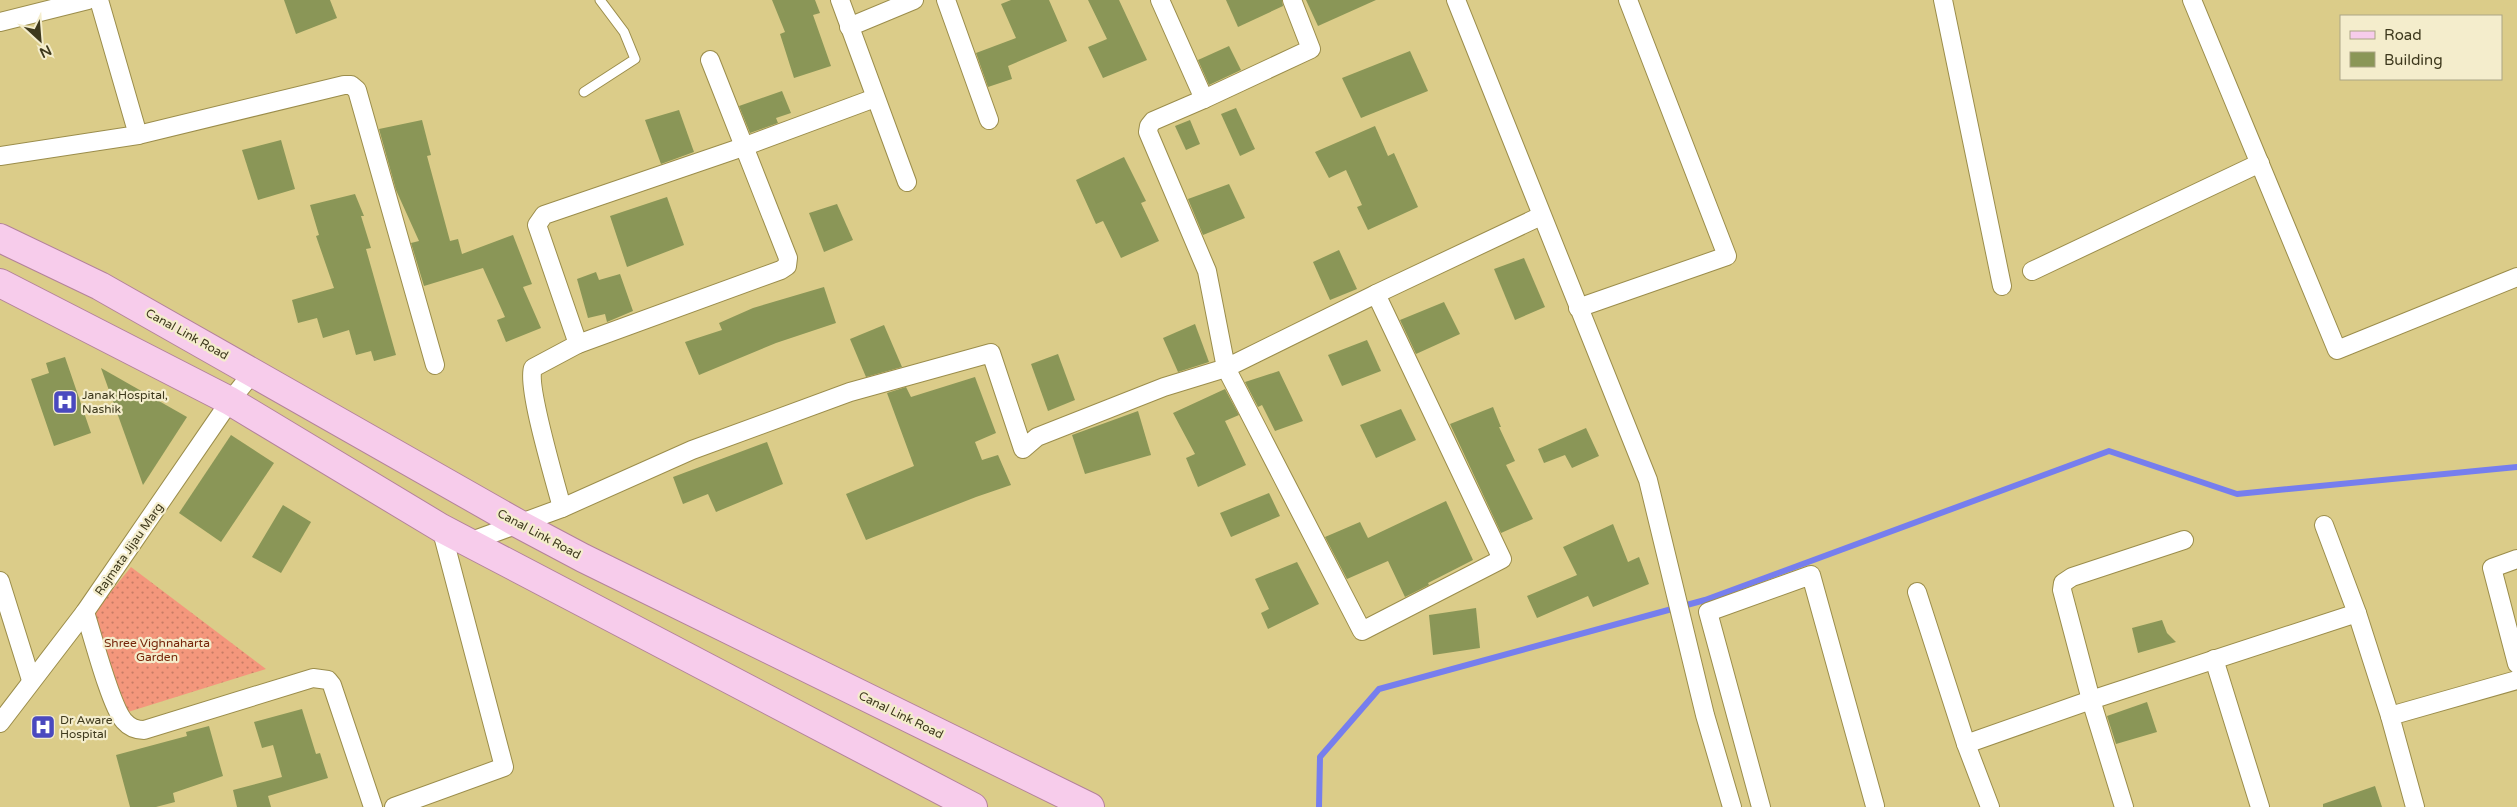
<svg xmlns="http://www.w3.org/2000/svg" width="2517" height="807" viewBox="0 0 2517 807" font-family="'Varela Round',sans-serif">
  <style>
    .grass { fill: url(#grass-dots) }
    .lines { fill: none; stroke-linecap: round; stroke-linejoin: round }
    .stream { stroke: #767eee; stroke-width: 6 }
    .building { fill: #8a9657 }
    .service-casing { stroke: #9b8d4b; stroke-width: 11 }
    .minor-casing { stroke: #9b8d4b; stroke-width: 20 }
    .primary-casing { stroke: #b3829a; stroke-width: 30 }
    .service { stroke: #fff; stroke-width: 9 }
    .minor { stroke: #fff; stroke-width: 18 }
    .primary { stroke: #f7cceb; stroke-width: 28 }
    .labels { text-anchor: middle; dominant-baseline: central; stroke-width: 4.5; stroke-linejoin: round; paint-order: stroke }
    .street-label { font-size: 12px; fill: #3e391d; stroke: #f4edcc }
    .poi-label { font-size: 12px; fill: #3e391d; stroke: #f4edcc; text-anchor: start }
    .park-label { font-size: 12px; fill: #75260a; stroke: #f4edcc }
  </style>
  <defs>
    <pattern id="grass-dots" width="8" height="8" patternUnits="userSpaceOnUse" patternTransform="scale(1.25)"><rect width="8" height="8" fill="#f4977c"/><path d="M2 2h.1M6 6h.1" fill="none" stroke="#c77c65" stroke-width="1.8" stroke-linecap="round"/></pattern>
  </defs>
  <rect width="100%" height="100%" fill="#dbcc89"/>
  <path class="grass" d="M131 567 266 669 128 712 91 616Z"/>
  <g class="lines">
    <path class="stream" d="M1319 807 1320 757 1379 689 1705 600 2109 451 2237 494 2517 467"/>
  </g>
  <g class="building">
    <path d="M284 0H330L337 18 296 34Z"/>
    <path d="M772 0H815L820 13 813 15 831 66 794 78 780 34 785 32Z"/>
    <path d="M1011 0H1049L1067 41 1008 66 1012 79 988 87 976 53 1016 38 1001 4Z"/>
    <path d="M1088 0H1119L1147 60 1103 78 1088 47 1107 39Z"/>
    <path d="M1226 0H1282L1283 6 1238 27Z"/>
    <path d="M1306 0H1376L1318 26Z"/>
    <path d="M1229 46 1241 70 1209 85 1198 60Z"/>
    <path d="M1410 51 1428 91 1361 118 1342 78Z"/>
    <path d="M782 91 791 113 776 118 778 123 750 133 739 106Z"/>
    <path d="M1236 108 1255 149 1240 156 1221 114Z"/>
    <path d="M679 110 694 152 661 164 645 120Z"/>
    <path d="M422 120 431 155 427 156 450 241 458 239 462 254 513 235 532 284 523 287 541 328 506 342 497 320 505 317 483 268 424 286 411 243 419 241 396 190 379 129Z"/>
    <path d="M1190 120 1200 144 1186 150 1175 126Z"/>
    <path d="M1375 126 1388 156 1394 153 1418 207 1368 230 1357 207 1362 205 1346 170 1329 178 1315 152Z"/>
    <path d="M281 140 295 189 258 200 242 150Z"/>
    <path d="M1124 157 1146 201 1141 203 1159 241 1121 258 1103 221 1096 224 1076 180Z"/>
    <path d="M1229 184 1245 218 1203 235 1188 199Z"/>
    <path d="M355 194 364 216H361L371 248 366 249 396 355 374 361 371 351 356 355 349 330 323 338 317 318 298 323 292 300 334 288 316 236 319 235 310 205Z"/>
    <path d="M667 197 684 245 627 267 610 216Z"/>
    <path d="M837 204 853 240 824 252 809 213Z"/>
    <path d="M1339 250 1357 289 1330 300 1313 262Z"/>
    <path d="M1524 258 1545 307 1515 320 1494 269Z"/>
    <path d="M596 272 599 280 620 274 633 311 607 322 605 314 588 318 577 279Z"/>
    <path d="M824 287 836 323 776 343 699 375 685 342 722 330 719 323 753 308Z"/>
    <path d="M1444 302 1460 334 1416 354 1400 320Z"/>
    <path d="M1195 324 1209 362 1178 372 1163 338Z"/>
    <path d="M884 325 902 367 866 377 850 339Z"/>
    <path d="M1367 340 1381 371 1342 386 1328 355Z"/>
    <path d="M1058 354 1075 400 1048 411 1031 364Z"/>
    <path d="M65 357 91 433 54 446 31 379 49 373 46 363Z"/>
    <path d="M101 368 187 417 143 485Z"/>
    <path d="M1279 371 1303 421 1275 431 1262 405 1258 407 1245 382Z"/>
    <path d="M975 377 996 433 975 442 982 460 998 455 1011 485 976 497 866 540 846 494 914 466 887 393 906 387 911 397Z"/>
    <path d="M1225 389 1239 415 1225 421 1246 465 1198 487 1186 458 1195 454 1173 413Z"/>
    <path d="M1493 407 1501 427H1499L1515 461 1506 465 1533 519 1501 533 1450 424Z"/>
    <path d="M1401 409 1416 440 1376 458 1360 425Z"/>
    <path d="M1138 411 1151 455 1085 474 1072 435Z"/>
    <path d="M1586 428 1599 456 1572 468 1565 455 1544 463 1538 449Z"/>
    <path d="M231 435 274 463 221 542 179 513Z"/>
    <path d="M767 442 783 484 716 512 708 494 683 504 673 477Z"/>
    <path d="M1269 493 1280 516 1231 537 1220 513Z"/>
    <path d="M1446 501 1473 560 1428 583 1429 585 1405 597 1388 561 1347 579 1325 537 1360 522 1368 538Z"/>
    <path d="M283 505 311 522 281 573 252 557Z"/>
    <path d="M1613 524 1628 562 1639 557 1649 584 1593 607 1588 596 1537 618 1527 596 1577 575 1563 547Z"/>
    <path d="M1297 562 1319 604 1268 629 1261 613 1269 609 1255 579Z"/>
    <path d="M1476 608 1480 648 1433 655 1429 615Z"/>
    <path d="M2162 620 2167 633 2176 642 2138 653 2132 628Z"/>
    <path d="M2147 702 2157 732 2116 744 2107 716Z"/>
    <path d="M302 709 316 754 320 753 328 778 268 796 271 807H237L233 790 282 777 273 745 262 748 254 722Z"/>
    <path d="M209 726 223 776 173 793 175 802 156 807H130L116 755 187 736 186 732Z"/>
    <path d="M2375 786 2382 807H2323V804Z"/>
  </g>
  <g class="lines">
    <defs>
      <path id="service" d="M584 92 635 59 624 32 600 0"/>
      <g id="minor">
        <path d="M840 0 907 182"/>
        <path d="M946 0 989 120"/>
        <path d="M1456 0 1648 480 1705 715 1732 807"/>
        <path d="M1943 0 2002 286"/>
        <path d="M2192 0 2337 350 2517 277"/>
        <path d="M0 22 88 0"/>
        <path d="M849 27 914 0"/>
        <path d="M1204 99 1311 49 1292 0"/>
        <path d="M138 135 344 85H351L357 90 435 365"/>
        <path d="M0 156 138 135 99 0"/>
        <path d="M2032 271 2260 163"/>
        <path d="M1376 294 1541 216"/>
        <path d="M1578 308 1727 256 1628 0"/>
        <path d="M578 344 537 225 544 215 743 147 875 98"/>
        <path d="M562 508C556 484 526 386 533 368L578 344 781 270 787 266 788 258 710 60"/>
        <path d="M2324 525 2357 613 2390 716"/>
        <path d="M469 542 562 508 692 450 850 392 991 353 1023 449 1037 437 1164 387 1226 368 1376 294 1502 559 1362 631 1226 368 1207 271 1148 132 1149 126 1153 121 1204 99 1160 0"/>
        <path d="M2517 559 2492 568 2517 664"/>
        <path d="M0 581 31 680"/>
        <path d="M1917 592 1966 744 1990 807"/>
        <path d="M85 612C92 634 111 707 124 721 130 728 136 730 144 730L313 678 328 680 332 685 373 807"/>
        <path d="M2214 659 2260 807"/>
        <path d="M0 723 85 612 230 401 254 371"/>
        <path d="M1966 744 2091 700 2357 613"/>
        <path d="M394 807 504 767 441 528"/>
        <path d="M1761 807 1708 612 1811 575 1875 806"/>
        <path d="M2124 807 2091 700 2062 590 2063 583 2072 577 2184 540"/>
        <path d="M2415 807 2390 716 2517 680"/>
      </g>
      <g id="primary">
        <path d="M0 238 100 286 519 524 583 558 1090 807"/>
        <path d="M0 283 230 401 441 528 973 807"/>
      </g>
    </defs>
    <use href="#service" class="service-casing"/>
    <use href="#minor" class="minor-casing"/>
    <use href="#primary" class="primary-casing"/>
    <use href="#service" class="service"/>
    <use href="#minor" class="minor"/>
    <use href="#primary" class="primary"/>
  </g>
  <defs>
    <symbol id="hospital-square" viewBox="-11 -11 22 22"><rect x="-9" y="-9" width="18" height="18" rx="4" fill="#4a49bf" stroke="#f4edcc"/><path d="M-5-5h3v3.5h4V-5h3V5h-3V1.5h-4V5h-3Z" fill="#fff"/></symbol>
  </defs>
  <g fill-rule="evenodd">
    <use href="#hospital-square" x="51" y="388" width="28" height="28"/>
    <use href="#hospital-square" x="29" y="713" width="28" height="28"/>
  </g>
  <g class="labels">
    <g class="street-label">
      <text transform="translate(187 334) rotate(29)">Canal Link Road</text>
      <text transform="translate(539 534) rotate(28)">Canal Link Road</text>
      <text transform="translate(129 549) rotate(-55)">Rajmata Jijau Marg</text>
      <text transform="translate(901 715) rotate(26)">Canal Link Road</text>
    </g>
    <g class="poi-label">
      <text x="82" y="395">Janak Hospital,<tspan x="82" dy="14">Nashik</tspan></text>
      <text x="60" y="720">Dr Aware<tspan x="60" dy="14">Hospital</tspan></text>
    </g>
    <g class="park-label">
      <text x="157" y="643">Shree Vighnaharta<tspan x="157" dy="14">Garden</tspan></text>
    </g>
  </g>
  <rect x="2340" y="15" width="162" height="65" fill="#f4edcc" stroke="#aba586"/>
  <rect x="2350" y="31" width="25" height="8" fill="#f7cceb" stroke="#aba586"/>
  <text x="2384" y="40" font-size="15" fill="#3e391d">Road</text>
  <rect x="2350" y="52" width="25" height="15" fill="#8a9657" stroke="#aba586"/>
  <text x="2384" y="65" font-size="15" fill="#3e391d">Building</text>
  <g transform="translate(40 40) rotate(154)" stroke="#f4edcc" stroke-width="4" paint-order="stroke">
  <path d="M0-4L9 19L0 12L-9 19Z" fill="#3e391d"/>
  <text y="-8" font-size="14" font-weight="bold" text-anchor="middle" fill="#3e391d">N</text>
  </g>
</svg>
